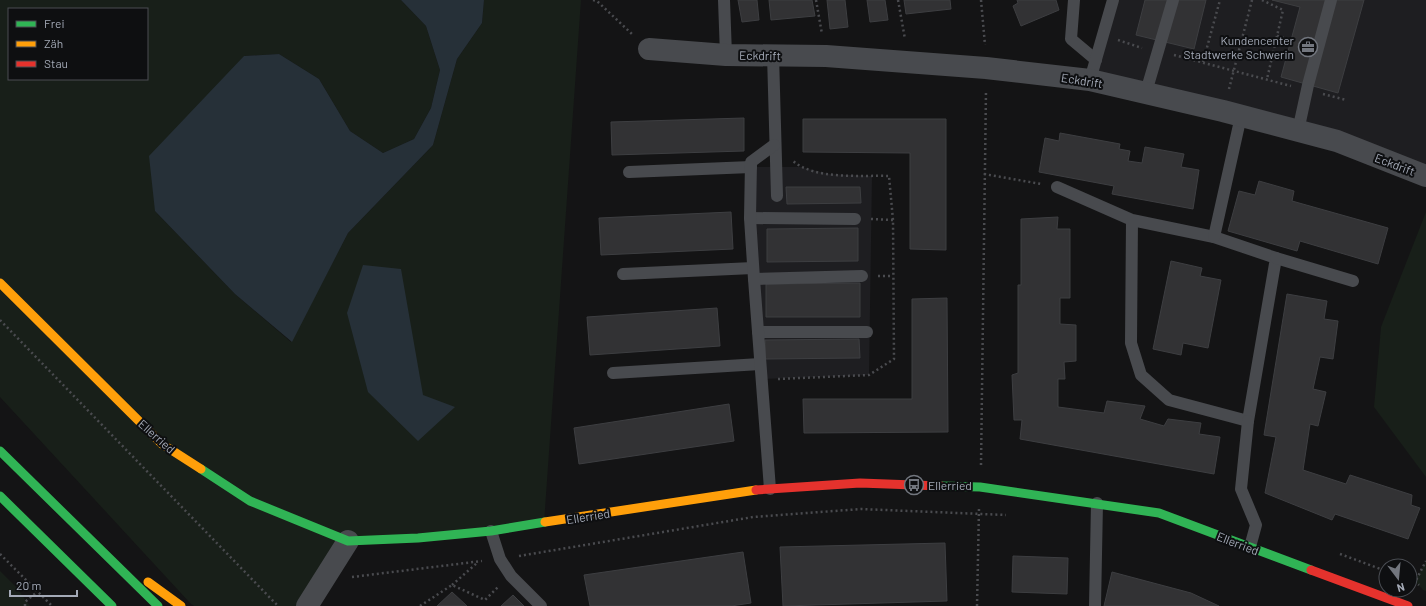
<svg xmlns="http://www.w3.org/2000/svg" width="1426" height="606" viewBox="0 0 1426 606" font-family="Barlow,sans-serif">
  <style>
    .built { fill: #1e1e21 }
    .green { fill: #181f19; fill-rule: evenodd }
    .water { fill: #263038 }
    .building { fill: #323234; stroke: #3d3e41 }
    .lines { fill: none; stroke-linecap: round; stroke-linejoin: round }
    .path { stroke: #4a4b4f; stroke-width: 2.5; stroke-dasharray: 2 3; stroke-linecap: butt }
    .lane { stroke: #484a4e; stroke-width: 12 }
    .street { stroke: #484a4e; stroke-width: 22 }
    .fast { stroke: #30b455; stroke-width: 9 }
    .slow { stroke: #ff9f0a; stroke-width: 9 }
    .jam { stroke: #e5322d; stroke-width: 9 }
    .labels { text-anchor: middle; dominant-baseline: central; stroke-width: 4; stroke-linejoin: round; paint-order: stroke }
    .poi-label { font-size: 12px; fill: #a4aab7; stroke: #0e0f11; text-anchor: end }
    .street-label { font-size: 12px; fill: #a4aab7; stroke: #0e0f11 }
  </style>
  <rect width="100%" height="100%" fill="#141415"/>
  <g class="built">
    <path d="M1114 0H1426V165L1095 74Z"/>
    <path d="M751 167H800L829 174 872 176 869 375 760 379Z"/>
  </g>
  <g class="green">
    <path d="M0 0H401L426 26 440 70 431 108 414 139 383 153 350 131 319 79 279 54 244 56 155 211 235 294 291 342 348 233 433 145 457 59 482 23 484 0H581L544 523 348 541 307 606H194L191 604 0 397ZM9 9H147V79H9Z"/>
    <path d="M1426 212V477L1374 407 1381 327Z"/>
    <path d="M1426 561V591L1423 590 1415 581Z"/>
    <path d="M0 571 16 587 30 606H0Z"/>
  </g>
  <g class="water">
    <path d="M401 0H484L482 23 457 59 433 145 348 233 292 342 235 294 155 211 149 156 244 56 279 54 319 79 350 131 383 153 414 139 431 108 440 70 426 26Z"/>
    <path d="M363 265 401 269 423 395 455 407 418 441 368 392 347 313Z"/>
  </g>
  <g class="building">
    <path d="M738 0H757L759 20 742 22Z"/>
    <path d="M769 0H812L815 16 771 20Z"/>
    <path d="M827 0H845L848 27 830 29Z"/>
    <path d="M867 0H885L888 20 870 22Z"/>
    <path d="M904 0H950L951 9 906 14Z"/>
    <path d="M1017 0H1056L1059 10 1021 26 1013 6 1018 3Z"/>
    <path d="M1145 0H1206L1194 49 1136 35Z"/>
    <path d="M1272 0H1364L1338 93 1281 77 1300 7Z"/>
    <path d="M744 118V151L612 155 611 122Z"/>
    <path d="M803 119H946V250L910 249V153L803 152Z"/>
    <path d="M1060 133 1120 144 1119 149 1130 151 1128 161 1142 163 1145 147 1184 154 1181 167 1199 170 1193 209 1112 194 1114 186 1039 172 1045 138 1059 141Z"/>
    <path d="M1259 181 1294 191 1292 201 1388 228 1378 264 1300 241 1297 251 1228 231 1239 191 1255 195Z"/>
    <path d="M786 187H860L861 203 787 204Z"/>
    <path d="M731 212 733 249 601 255 599 218Z"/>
    <path d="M1058 217 1057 229H1070V298H1060V324L1076 325V361L1064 362 1065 379H1058V407L1104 413 1107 401 1145 406 1140 419 1164 426 1168 419 1201 423 1199 434 1220 437 1214 474 1020 439 1022 420H1014L1012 375 1018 373V285H1021V219Z"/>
    <path d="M858 228V261L767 262V229Z"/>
    <path d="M1171 261 1202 268 1200 276 1221 280 1208 348 1183 343 1181 355 1153 349Z"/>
    <path d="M860 283V317H766V284Z"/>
    <path d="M1287 294 1327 301 1324 319 1338 321 1333 359 1320 357 1313 389 1326 392 1318 426 1310 424 1303 470 1346 484 1350 475 1412 495 1411 505 1420 508 1408 539 1335 514 1332 520 1265 493 1276 437 1264 435Z"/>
    <path d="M947 298 948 432 804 433 803 399H912V299Z"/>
    <path d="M717 308 720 346 590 355 587 317Z"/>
    <path d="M859 339 860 358 765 359V340Z"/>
    <path d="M729 404 734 441 579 464 574 428Z"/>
    <path d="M945 543 947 601 783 606 780 547Z"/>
    <path d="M743 552 751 603 731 606H590L584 575Z"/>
    <path d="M1013 556 1068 558 1067 594 1012 592Z"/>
    <path d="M1112 572 1191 593 1219 606H1104Z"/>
    <path d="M452 592 467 606H437Z"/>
    <path d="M513 595 524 606H501Z"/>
  </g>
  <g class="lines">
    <g class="path">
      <path d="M593 0 597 1 633 35"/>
      <path d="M816 0 822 34"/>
      <path d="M898 0 905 39"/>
      <path d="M981 0 985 45"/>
      <path d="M1262 0 1283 10 1267 79"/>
      <path d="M1277 36 1291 40"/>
      <path d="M1118 40 1142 48"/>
      <path d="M1174 55 1291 86"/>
      <path d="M1203 62 1220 0"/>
      <path d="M1229 89 1252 0"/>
      <path d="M1323 94 1346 100"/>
      <path d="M984 174 1041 184"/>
      <path d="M871 219 893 220"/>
      <path d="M878 276H893"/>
      <path d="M0 320 278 606"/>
      <path d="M778 379 869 375 894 359 893 220 889 176C861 175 815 180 793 161"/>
      <path d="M981 465 986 90"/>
      <path d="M0 554 52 606"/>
      <path d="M1340 554 1386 571"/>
      <path d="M519 556 753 517 861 509 1006 515"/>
      <path d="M352 577 482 561"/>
      <path d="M1410 579 1415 581 1419 585"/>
      <path d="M1414 584 1426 561"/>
      <path d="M452 585 477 563"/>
      <path d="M25 606V602L37 592"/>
      <path d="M420 606 452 585 485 600 498 587"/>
      <path d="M977 606 979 508"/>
    </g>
    <g class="lane">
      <path d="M724 0 726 55"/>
      <path d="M1074 0 1071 39 1096 60"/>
      <path d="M773 55 777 196"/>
      <path d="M1090 80 1113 0"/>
      <path d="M1146 92 1173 0"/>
      <path d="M1298 131 1308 85 1331 0"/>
      <path d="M629 172 751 167"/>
      <path d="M1057 187 1132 220 1214 237 1276 258 1248 421 1169 400 1141 375 1131 343 1132 220"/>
      <path d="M750 218 855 219"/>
      <path d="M1214 237 1241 116"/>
      <path d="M1276 258 1353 281"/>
      <path d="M623 274 753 268"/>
      <path d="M754 279 862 276"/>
      <path d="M758 332H867"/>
      <path d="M613 373 760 364"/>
      <path d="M1248 421 1241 489 1256 525 1250 547"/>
      <path d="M770 489 754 279 750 218 751 162 774 145"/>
      <path d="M491 531 500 559 511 576 541 606"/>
      <path d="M1095 606 1097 503"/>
    </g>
    <g class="street">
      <path d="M649 49 726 55 826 56 986 68 1090 80 1223 111 1337 141 1426 176"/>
      <path d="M307 606 348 541"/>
    </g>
    <g class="fast">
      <path d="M0 451 158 606"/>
      <path d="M201 469 250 501 348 541 418 538 491 531 545 522"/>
      <path d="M941 486 980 487 1159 513 1311 570"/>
      <path d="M0 496 112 606"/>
    </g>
    <g class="slow">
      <path d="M0 283 162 444 201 469"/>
      <path d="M545 522 756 490"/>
      <path d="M148 582 181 606"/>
    </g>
    <g class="jam">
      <path d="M756 490 860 483 941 486"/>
      <path d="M1311 570 1408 606"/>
    </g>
  </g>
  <defs>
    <symbol id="office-ring" viewBox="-11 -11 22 22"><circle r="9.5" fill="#0e0f11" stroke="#72767e" stroke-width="1.5"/><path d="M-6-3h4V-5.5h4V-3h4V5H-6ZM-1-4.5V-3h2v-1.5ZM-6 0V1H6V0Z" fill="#72767e"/></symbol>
    <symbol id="bus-ring" viewBox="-11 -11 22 22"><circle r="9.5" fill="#0e0f11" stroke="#72767e" stroke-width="1.5"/><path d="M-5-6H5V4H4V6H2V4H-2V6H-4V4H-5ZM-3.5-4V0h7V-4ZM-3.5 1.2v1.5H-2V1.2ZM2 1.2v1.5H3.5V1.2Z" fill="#72767e"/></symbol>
  </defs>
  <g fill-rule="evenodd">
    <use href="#office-ring" x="1297" y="36" width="22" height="22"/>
    <use href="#bus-ring" x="903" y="474" width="22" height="22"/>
  </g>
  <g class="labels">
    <g class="poi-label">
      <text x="1294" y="40">Kundencenter<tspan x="1294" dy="14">Stadtwerke Schwerin</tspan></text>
      <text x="928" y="485" text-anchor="start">Ellerried</text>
    </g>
    <g class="street-label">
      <text transform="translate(760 55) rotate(1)">Eckdrift</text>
      <text transform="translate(1082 80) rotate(9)">Eckdrift</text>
      <text transform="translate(1395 164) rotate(21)">Eckdrift</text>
      <text transform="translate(157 436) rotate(41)">Ellerried</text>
      <text transform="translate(588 516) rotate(-9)">Ellerried</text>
      <text transform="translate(1238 543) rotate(21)">Ellerried</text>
    </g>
  </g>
  <rect x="8" y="8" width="140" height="72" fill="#0e0f11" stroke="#4a4d53"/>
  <rect x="16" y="21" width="20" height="6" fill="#30b455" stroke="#4a4d53"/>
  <text x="44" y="28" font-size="12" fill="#a4aab7">Frei</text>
  <rect x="16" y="41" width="20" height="6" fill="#ff9f0a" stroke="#4a4d53"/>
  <text x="44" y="48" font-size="12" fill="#a4aab7">Zäh</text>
  <rect x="16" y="61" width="20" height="6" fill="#e5322d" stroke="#4a4d53"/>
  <text x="44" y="68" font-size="12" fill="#a4aab7">Stau</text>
  <g transform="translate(1398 578) rotate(164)"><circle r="19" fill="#0e0f11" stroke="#4a4d53"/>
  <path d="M0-3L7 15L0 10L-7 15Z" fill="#72767e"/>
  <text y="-6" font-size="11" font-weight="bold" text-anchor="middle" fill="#a4aab7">N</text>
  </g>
  <path d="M10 590v6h67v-6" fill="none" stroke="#a4aab7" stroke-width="2"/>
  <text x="16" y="590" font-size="12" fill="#a4aab7" stroke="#0e0f11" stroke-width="3" paint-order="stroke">20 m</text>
</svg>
